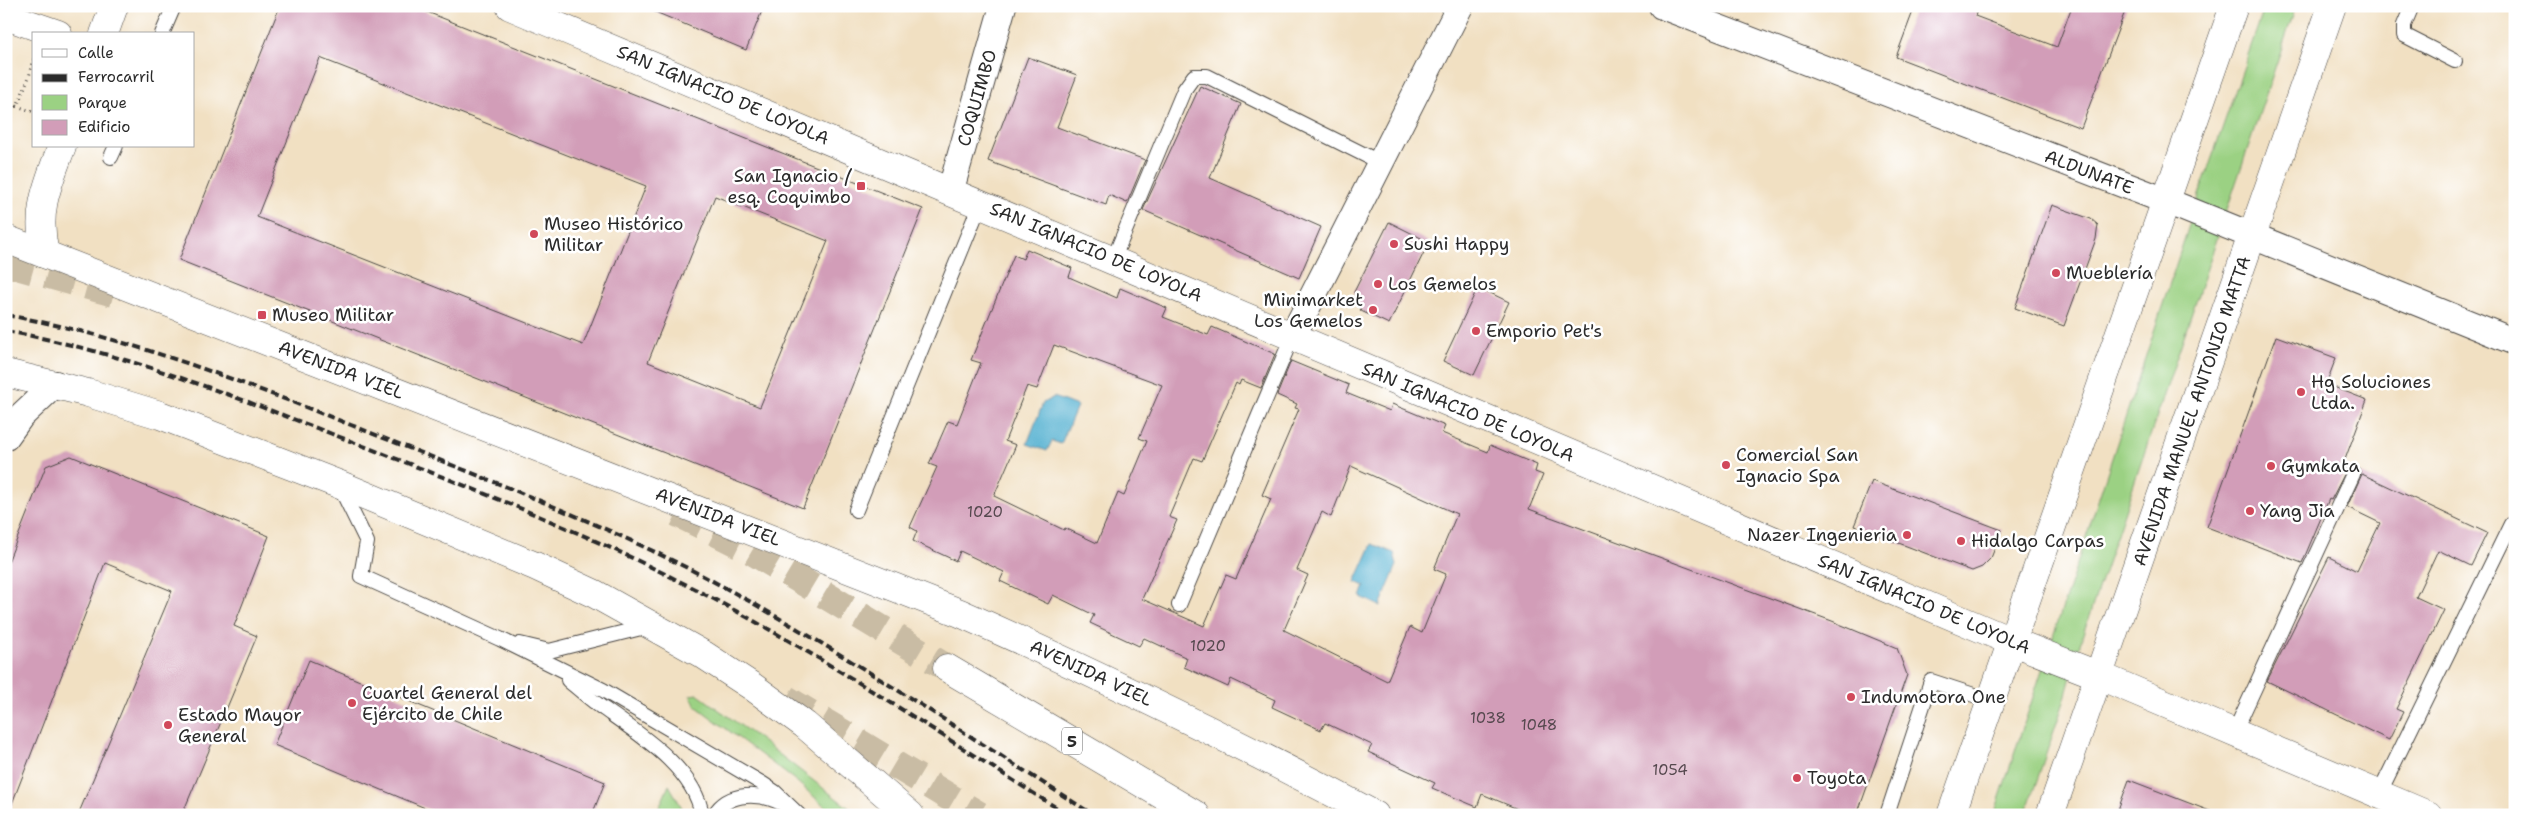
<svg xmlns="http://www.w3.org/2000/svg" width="2521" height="821" viewBox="0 0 2521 821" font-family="'Shantell Sans',sans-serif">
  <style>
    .green { fill: #9bd183; stroke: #637e57 }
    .water { fill: #52b0d0; stroke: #3e6e7e }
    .building { fill: #d29db8; fill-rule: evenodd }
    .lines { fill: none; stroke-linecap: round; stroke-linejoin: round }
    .motorway-tunnel { stroke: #c9bca4; stroke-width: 28; stroke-dasharray: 28 14; stroke-linecap: butt }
    .service-casing { stroke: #494642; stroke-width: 16 }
    .minor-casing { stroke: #494642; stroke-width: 28 }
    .tertiary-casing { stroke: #494642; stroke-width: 29 }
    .primary-casing { stroke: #494642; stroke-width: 29 }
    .motorway-casing { stroke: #494642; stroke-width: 29 }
    .path { stroke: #494642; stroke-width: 3; stroke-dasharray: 1 4; stroke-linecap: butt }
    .service { stroke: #fff; stroke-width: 14 }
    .minor { stroke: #fff; stroke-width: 26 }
    .tertiary { stroke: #fff; stroke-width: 28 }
    .primary { stroke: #fff; stroke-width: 28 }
    .motorway { stroke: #fff; stroke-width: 28 }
    .rail { stroke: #2b2b2b; stroke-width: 4; stroke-dasharray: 8 4; stroke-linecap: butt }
    .poi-dot { fill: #d1495b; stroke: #fff; stroke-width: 2 }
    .labels { text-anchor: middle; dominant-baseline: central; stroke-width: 5; stroke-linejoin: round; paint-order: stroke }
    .number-label { font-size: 15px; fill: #55484e }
    .shield { fill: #fff; stroke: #6b6b6b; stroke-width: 1 }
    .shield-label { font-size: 16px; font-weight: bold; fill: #2b2b2b }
    .street-label { font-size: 18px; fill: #2b2b2b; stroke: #fff }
    .poi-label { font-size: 18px; fill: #2b2b2b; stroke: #fff; text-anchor: start }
  </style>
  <rect width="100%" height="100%" fill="#fff"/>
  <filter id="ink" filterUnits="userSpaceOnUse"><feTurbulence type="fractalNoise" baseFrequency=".02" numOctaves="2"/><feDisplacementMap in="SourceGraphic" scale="10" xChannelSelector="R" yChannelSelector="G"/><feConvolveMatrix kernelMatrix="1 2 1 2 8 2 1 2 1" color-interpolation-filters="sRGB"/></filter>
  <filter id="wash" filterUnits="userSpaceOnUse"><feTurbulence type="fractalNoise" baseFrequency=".0096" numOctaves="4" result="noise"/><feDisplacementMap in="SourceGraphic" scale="20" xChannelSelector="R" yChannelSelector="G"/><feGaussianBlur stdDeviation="1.12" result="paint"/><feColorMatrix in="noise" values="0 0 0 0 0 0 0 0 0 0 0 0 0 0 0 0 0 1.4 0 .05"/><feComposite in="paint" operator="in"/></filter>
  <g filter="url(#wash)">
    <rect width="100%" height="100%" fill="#f1e0c2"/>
    <g class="green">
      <path d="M2265 6H2296L2082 637 2064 702 2025 815H1994L2201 189Z"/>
      <path d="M697 694 758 738 858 815H835L796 781 697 707 690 695Z"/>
      <path d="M669 785 686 815H656Z"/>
    </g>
    <g class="water">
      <path d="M1054 397 1077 406 1061 444 1052 441 1047 451 1027 444 1043 403Z"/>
      <path d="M1372 544 1394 553 1397 565 1380 606 1361 597 1365 586 1355 582Z"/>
    </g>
    <g id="blocks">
      <g class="building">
        <path d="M280 6H412L923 209 803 508 179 260ZM320 58 646 186 583 345 257 217ZM715 196 828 241 760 407 648 362Z"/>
        <path d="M641 6H764L746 50Z"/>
        <path d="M1915 6H1979L1975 16 2057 47 2072 6H2127L2081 128 1896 57Z"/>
        <path d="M1028 57 1077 75 1057 127 1145 160 1127 203 1109 195 1106 205 988 161Z"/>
        <path d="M1200 86 1241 104 1210 178 1321 227 1299 278 1143 210Z"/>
        <path d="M2052 205 2091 219 2098 225 2096 239 2064 326 2015 308Z"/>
        <path d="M1389 222 1429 242 1389 324 1361 311 1354 292Z"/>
        <path d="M1027 249 1072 268 1069 277 1117 298 1120 288 1167 308 1163 317 1208 335 1212 327 1275 354 1261 388 1241 380 1239 385 1236 383 1202 461 1194 458 1169 517 1177 520 1142 599 1204 626 1226 575 1236 579 1271 499 1262 495 1299 409 1295 408 1297 404 1277 395 1291 361 1349 385 1346 393 1390 411 1392 404 1445 426 1442 433 1488 452 1490 445 1537 465 1535 472 1543 475 1529 509 1832 621 1897 648 1907 675 1857 815H1532L1482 794 1477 807 1432 788 1435 783 1368 752 1372 745 1325 723 1321 730 1272 707 1275 700 1231 679 1228 687 1184 667 1187 658 1144 638 1139 646 1090 623 1094 615 1053 595 1048 604 1000 581 1004 572 960 551 956 561 913 541 917 531 910 527 937 467 929 464 948 421 957 424 981 363 971 360 1014 255 1023 259ZM1054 345 1162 385 1139 438 1147 441 1124 496 1118 493 1097 543 1065 528 1064 530 994 496 1016 445 1005 441 1027 386 1037 389ZM1351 466 1457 514 1434 569 1446 574 1422 633 1410 627 1387 681 1284 630 1308 575 1297 570 1322 512 1331 517Z"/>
        <path d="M1478 287 1509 302 1474 375 1443 361Z"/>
        <path d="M2276 336 2336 358 2326 384 2367 400 2343 465 2348 467 2331 500 2329 499 2302 563 2207 527Z"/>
        <path d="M71 456 269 536 234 626 257 636 182 815H78L172 591 105 563 8 814H6V567L46 466Z"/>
        <path d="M2362 474 2487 533 2471 566 2438 550 2416 597 2444 610 2396 709 2403 712 2389 740 2267 681 2329 557 2357 571 2380 523 2347 507Z"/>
        <path d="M1872 481 2002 530 1991 558 1982 567 1972 571 1854 526Z"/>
        <path d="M309 660 605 782 592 815H442L274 745Z"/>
        <path d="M2129 780 2215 813 2214 815H2116Z"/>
      </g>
    </g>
  </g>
  <g filter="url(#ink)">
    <use href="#blocks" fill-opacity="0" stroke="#494642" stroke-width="1"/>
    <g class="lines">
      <g class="motorway-tunnel">
        <path d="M6 263 114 293"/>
        <path d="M677 513 745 547 947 668"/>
        <path d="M786 699 979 815"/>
      </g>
      <defs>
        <g id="service">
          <path d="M2412 6 2404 25V35L2455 61"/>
          <path d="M162 34 174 6"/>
          <path d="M111 157 116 146"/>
          <path d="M1113 260 1184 90 1194 76H1207L1381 163"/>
          <path d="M341 489 367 542 361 576 500 639 603 690 763 784 775 792 799 815"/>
          <path d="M856 510 981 202"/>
          <path d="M1179 605 1292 337"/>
          <path d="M520 644 549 651 649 626"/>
          <path d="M568 680C580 690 592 701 604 709 639 734 695 769 702 815"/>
          <path d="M2234 733 2353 474"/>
          <path d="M2379 794 2511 524"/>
          <path d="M714 815C729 790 761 793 783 804"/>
          <path d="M1887 815 1931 681 1992 701"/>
        </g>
        <g id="minor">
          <path d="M1662 6 2166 201 2515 342"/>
          <path d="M951 189 1003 6"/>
          <path d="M1292 337 1460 6"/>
          <path d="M6 437 21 416 55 384"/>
        </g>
        <g id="tertiary">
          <path d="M510 6C1012 215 1512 430 2013 642L2100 676 2428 815"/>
          <path d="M6 16 58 34"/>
          <path d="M104 34 114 6"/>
          <path d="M45 254C35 211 47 186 62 146"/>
        </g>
        <g id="primary">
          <path d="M6 239 960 613C1101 676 1239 743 1375 815"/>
          <path d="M6 373 88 393 160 415 338 484 535 566 595 594 704 655 753 687 805 725 910 815"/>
          <path d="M1951 815 2234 6"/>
          <path d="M2050 815 2332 6"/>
        </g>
        <path id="motorway" d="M947 668 1196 815"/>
      </defs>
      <use href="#service" class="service-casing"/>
      <use href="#minor" class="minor-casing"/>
      <use href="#tertiary" class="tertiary-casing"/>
      <use href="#primary" class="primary-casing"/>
      <use href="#motorway" class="motorway-casing"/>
      <g class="path">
        <path d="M34 59 29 77 17 106 34 112"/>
        <path d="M6 109 17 106"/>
      </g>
      <use href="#service" class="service"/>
      <use href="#minor" class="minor"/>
      <use href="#tertiary" class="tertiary"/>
      <use href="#primary" class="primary"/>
      <use href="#motorway" class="motorway"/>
      <g class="rail">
        <path d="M6 315C126 336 239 381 351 425 471 473 592 518 707 578 840 649 966 735 1094 815"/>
        <path d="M6 331C118 351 226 393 332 434 449 479 567 524 679 581 814 649 940 735 1068 815"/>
      </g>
    </g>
  </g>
  <g class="poi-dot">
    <rect x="856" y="181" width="10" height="10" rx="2.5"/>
    <circle cx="534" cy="234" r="5"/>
    <circle cx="1394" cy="244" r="5"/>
    <circle cx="2056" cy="273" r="5"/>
    <circle cx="1378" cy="284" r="5"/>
    <circle cx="1373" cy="310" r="5"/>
    <rect x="257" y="310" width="10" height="10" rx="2.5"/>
    <circle cx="1476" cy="331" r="5"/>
    <circle cx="2301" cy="392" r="5"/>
    <circle cx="1726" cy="465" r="5"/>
    <circle cx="2271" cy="466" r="5"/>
    <circle cx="2250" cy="511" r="5"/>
    <circle cx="1907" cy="535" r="5"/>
    <circle cx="1961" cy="541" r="5"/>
    <circle cx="1851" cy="697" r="5"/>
    <circle cx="352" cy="703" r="5"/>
    <circle cx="168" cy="725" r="5"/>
    <circle cx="1797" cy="778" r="5"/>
  </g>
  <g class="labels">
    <g class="number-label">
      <text x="985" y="512">1020</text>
      <text x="1208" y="646">1020</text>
      <text x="1488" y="718">1038</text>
      <text x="1539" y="725">1048</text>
      <text x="1670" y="770">1054</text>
    </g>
    <rect class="shield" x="1062" y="727.5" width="20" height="27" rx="4"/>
    <g class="shield-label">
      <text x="1072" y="741">5</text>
    </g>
    <g class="street-label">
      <text transform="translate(723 95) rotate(23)">SAN IGNACIO DE LOYOLA</text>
      <text transform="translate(977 98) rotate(-74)">COQUIMBO</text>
      <text transform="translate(2089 172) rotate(21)">ALDUNATE</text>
      <text transform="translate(1096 252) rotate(23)">SAN IGNACIO DE LOYOLA</text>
      <text transform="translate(341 370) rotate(21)">AVENIDA VIEL</text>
      <text transform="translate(2192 411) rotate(-71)">AVENIDA MANUEL ANTONIO MATTA</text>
      <text transform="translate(1468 412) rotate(23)">SAN IGNACIO DE LOYOLA</text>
      <text transform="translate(718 517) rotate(21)">AVENIDA VIEL</text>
      <text transform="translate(1924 604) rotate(23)">SAN IGNACIO DE LOYOLA</text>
      <text transform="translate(1091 673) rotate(25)">AVENIDA VIEL</text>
    </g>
    <g class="poi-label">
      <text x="851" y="176" text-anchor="end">San Ignacio /<tspan x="851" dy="21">esq. Coquimbo</tspan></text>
      <text x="544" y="224">Museo Histórico<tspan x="544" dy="21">Militar</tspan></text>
      <text x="1404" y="244">Sushi Happy</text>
      <text x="2066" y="273">Mueblería</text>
      <text x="1388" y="284">Los Gemelos</text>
      <text x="1363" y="300" text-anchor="end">Minimarket<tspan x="1363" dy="21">Los Gemelos</tspan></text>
      <text x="272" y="315">Museo Militar</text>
      <text x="1486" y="331">Emporio Pet's</text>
      <text x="2311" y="382">Hg Soluciones<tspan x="2311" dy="21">Ltda.</tspan></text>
      <text x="1736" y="455">Comercial San<tspan x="1736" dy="21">Ignacio Spa</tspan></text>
      <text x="2281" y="466">Gymkata</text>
      <text x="2260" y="511">Yang Jia</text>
      <text x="1897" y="535" text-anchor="end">Nazer Ingenieria</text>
      <text x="1971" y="541">Hidalgo Carpas</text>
      <text x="362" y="693">Cuartel General del<tspan x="362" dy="21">Ejército de Chile</tspan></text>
      <text x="1861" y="697">Indumotora One</text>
      <text x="178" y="715">Estado Mayor<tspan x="178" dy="21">General</tspan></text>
      <text x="1807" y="778">Toyota</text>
    </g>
  </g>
  <rect width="2521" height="821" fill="none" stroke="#fff" stroke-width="25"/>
  <rect x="32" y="32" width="162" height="115" fill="#ffffff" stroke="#aaaaaa"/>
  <rect x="42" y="49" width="25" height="8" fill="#ffffff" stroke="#aaaaaa"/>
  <text x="78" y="58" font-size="15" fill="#2b2b2b">Calle</text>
  <rect x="42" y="74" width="25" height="8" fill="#2b2b2b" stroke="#aaaaaa"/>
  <text x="78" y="82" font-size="15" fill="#2b2b2b">Ferrocarril</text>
  <rect x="42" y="95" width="25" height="15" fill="#9bd183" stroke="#aaaaaa"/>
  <text x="78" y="108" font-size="15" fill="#2b2b2b">Parque</text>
  <rect x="42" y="120" width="25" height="15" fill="#d29db8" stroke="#aaaaaa"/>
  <text x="78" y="132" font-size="15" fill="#2b2b2b">Edificio</text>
</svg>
